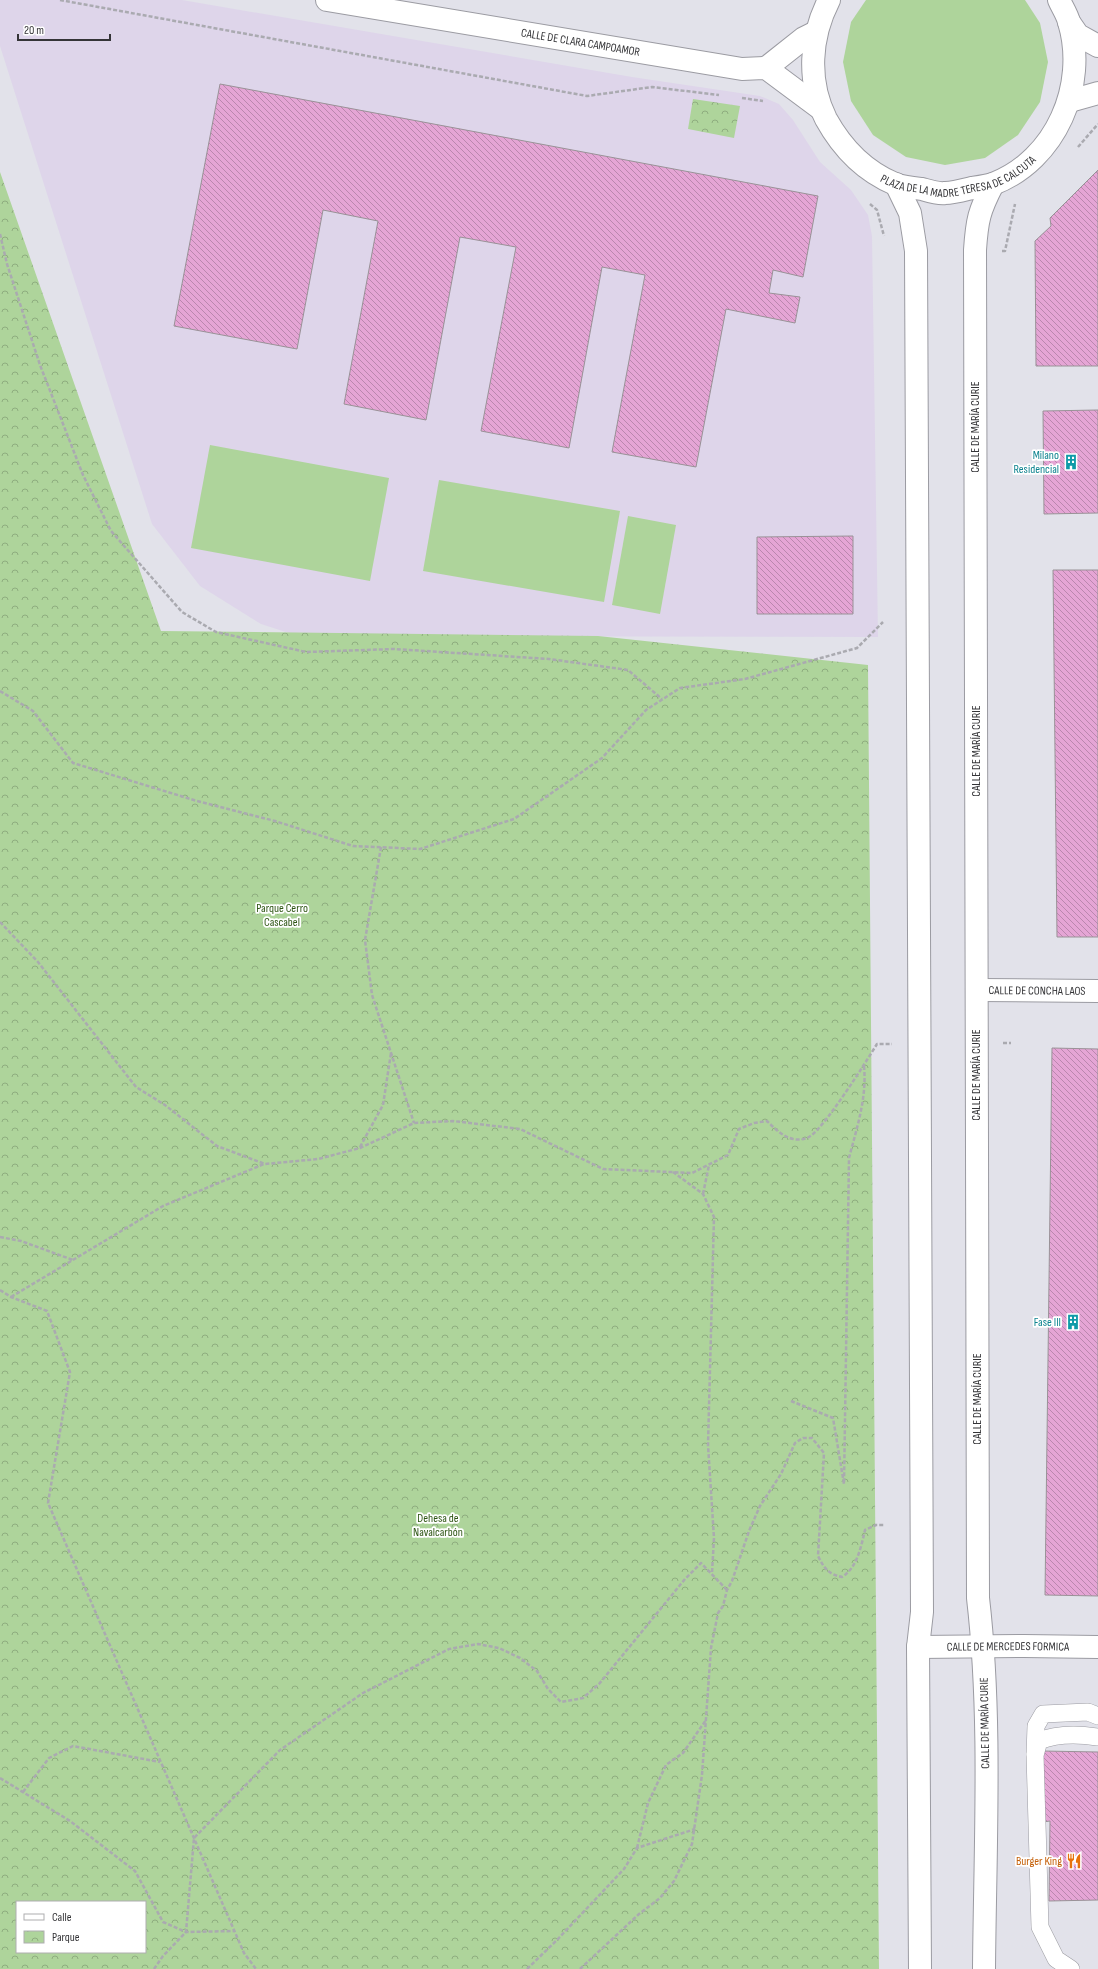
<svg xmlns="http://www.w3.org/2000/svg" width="1098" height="1969" viewBox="0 0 1098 1969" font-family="'Sofia Sans Condensed',sans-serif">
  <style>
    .education { fill: #ded5ea }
    .grass { fill: #aed49b }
    .park { fill: url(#park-crowns); fill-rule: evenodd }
    .building { fill: url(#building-back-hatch); stroke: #999297 }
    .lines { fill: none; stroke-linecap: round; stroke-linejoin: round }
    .lane-casing { stroke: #9b9ba2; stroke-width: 18 }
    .street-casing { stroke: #9b9ba2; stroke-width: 24 }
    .path { stroke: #aaaab0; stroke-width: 2.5; stroke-dasharray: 4 2; stroke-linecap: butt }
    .lane { stroke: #fff; stroke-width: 17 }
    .street { stroke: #fff; stroke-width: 22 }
    .labels { text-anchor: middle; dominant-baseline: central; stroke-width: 3.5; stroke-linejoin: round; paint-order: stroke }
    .street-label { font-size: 12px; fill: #343437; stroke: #fff }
    .culture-label { font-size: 12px; fill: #0d838f; stroke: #fff; text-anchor: end }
    .park-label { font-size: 12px; fill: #2e5514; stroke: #fff }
    .food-label { font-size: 12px; fill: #c56008; stroke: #fff; text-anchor: end }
  </style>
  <defs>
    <pattern id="park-crowns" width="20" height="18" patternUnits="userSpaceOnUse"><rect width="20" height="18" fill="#aed49b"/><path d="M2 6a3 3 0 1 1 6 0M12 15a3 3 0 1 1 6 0" fill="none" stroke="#8ead7f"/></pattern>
    <pattern id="building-back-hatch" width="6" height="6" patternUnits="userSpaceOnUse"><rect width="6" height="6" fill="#e5a5d5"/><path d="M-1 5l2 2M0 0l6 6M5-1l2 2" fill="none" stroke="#ba87ae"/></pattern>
  </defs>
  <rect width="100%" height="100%" fill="#e2e2ea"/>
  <path class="education" d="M0 0H182L632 77 760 96 779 104 793 120 820 162 851 190 868 215 872 236 878 637 383 636 292 634 261 624 200 586 152 524 0 46Z"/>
  <g class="grass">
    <path d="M866 0H1025L1040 23 1048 62 1040 102 1018 135 985 158 945 165 906 157 873 135 851 101 843 62 851 22Z"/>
    <path d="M210 445 389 478 370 581 191 548Z"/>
    <path d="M439 480 620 511 604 602 423 571Z"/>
    <path d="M628 516 676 525 660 614 612 605Z"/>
  </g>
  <g class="park">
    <path d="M693 99 740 106 734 138 688 129Z"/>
    <path d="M0 172 161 631 598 636 868 665 879 1969H0ZM17 1902H145V1952H17Z"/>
  </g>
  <g class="building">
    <path d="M220 84 818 196 803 277 773 270 769 293 800 297 795 323 726 309 696 467 612 452 645 275 602 267 569 448 481 431 516 247 460 237 426 420 344 404 378 221 323 210 297 349 174 326Z"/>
    <path d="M1098 170V366H1036L1035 241 1051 226 1050 218Z"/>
    <path d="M1098 410V513L1044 514 1043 411Z"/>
    <path d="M853 536V614H757V537Z"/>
    <path d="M1053 570H1098V937H1057Z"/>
    <path d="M1052 1048 1098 1049V1596L1045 1595Z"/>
    <path d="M1043 1751 1098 1752V1900L1049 1901 1050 1821 1043 1822Z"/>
  </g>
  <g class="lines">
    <defs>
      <g id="lane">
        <path d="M1035 1754 1036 1726 1043 1714 1088 1712 1098 1716"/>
        <path d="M1071 1969 1056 1959 1040 1927 1035 1755 1039 1741C1058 1733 1079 1734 1098 1737"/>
      </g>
      <g id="street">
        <path id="s1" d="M327 0 742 69 766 68 821 109"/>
        <path id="s2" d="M829 0C810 37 807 81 826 119 842 148 864 171 895 184 903 187 913 188 922 189 929 191 938 194 945 193 954 193 964 190 972 188 979 187 987 186 993 184 1056 160 1088 85 1069 22 1067 14 1062 7 1059 0"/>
        <path d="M1069 22 1078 35 1098 46"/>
        <path d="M766 68 804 38 816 32"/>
        <path d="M1070 101 1098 93"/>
        <path d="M896 184 910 213 916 251 922 1612 918 1647 920 1969"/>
        <path id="s3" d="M977 990 1098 991"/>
        <path id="s4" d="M918 1647 1024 1646 1098 1647"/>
        <path d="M984 1969C985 1846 992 1719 978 1598L975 250C977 220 979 211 993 184"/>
      </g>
    </defs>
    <use href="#lane" class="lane-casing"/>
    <use href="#street" class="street-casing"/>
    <g class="path">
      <path d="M60 0 587 96 652 87 719 95"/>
      <path d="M742 98 763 101"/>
      <path d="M1078 147 1098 124"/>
      <path d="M870 204 877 210 884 236"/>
      <path d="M0 234 7 264 40 365 83 475 111 531 182 612 216 632 306 652 394 649 549 659 628 670 662 699"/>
      <path d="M1002 251H1005L1015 204"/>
      <path d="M0 691 33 711 73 763 197 801 275 821 353 846 420 849 514 819 602 758 646 710 680 688 745 679 857 648 883 622"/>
      <path d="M381 847 365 940 372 995 414 1123"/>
      <path d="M0 922 38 962 136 1087 165 1105 217 1146 265 1164 318 1159 360 1148 414 1123 453 1121 520 1129 603 1169 692 1173 728 1155 739 1129 754 1123 767 1121C778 1132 791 1144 807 1138 821 1134 867 1060 877 1044H892"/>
      <path d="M1003 1043H1011"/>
      <path d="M360 1147 383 1105 391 1053"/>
      <path d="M673 1172 703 1194 714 1217 708 1445 714 1538 712 1573"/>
      <path d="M703 1194 709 1165"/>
      <path d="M0 1237 21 1241 73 1260"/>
      <path d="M0 1290 11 1297 47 1311 70 1372 48 1503 244 1953 256 1969"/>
      <path d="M11 1297 163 1206 264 1164"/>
      <path d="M791 1401 833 1418 844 1484 849 1158C857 1127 867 1098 864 1066"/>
      <path d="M0 1778 70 1821 135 1871 163 1922 186 1932 234 1931"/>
      <path d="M23 1792 49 1758 73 1746 160 1762"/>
      <path d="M637 1848 648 1803 666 1765 683 1753 706 1720"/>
      <path d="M154 1969 163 1956 186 1932 194 1838 280 1750 363 1693 449 1649 478 1644 499 1648 520 1658 537 1671 548 1689 561 1702 583 1698 599 1684 685 1579 701 1563 727 1590"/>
      <path d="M527 1969 556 1941 624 1869 637 1848 695 1829"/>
      <path d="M580 1969 639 1914 660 1898 674 1881 692 1844 702 1775 711 1648 718 1613 723 1606 727 1590 732 1581 749 1531 760 1506 781 1474 795 1443 803 1438H812L824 1453 818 1556C824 1568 828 1574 842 1577 857 1568 861 1547 865 1530L876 1525H885"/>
    </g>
    <use href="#lane" class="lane"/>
    <use href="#street" class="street"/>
  </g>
  <defs>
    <symbol id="building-bare" viewBox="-9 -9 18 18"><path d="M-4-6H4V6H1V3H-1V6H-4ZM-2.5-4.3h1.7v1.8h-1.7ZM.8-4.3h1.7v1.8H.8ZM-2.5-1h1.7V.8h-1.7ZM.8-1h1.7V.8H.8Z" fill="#0f9aa8" stroke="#fff" stroke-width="2.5" paint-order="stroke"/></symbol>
    <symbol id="restaurant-bare" viewBox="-9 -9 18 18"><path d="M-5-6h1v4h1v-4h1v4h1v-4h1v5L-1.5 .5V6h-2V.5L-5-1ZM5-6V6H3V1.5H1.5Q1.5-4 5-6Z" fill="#e8710a" stroke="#fff" stroke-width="2.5" paint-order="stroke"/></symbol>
  </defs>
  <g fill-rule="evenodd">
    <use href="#building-bare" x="1060" y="451" width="22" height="22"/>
    <use href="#building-bare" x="1062" y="1311" width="22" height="22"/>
    <use href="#restaurant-bare" x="1063" y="1850" width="22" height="22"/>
  </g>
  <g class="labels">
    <g class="street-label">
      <text stroke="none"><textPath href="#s1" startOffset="257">CALLE DE CLARA CAMPOAMOR</textPath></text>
      <text stroke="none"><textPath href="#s2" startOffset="287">PLAZA DE LA MADRE TERESA DE CALCUTA</textPath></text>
      <text transform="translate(975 427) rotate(-90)">CALLE DE MARÍA CURIE</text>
      <text transform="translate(976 751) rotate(-90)">CALLE DE MARÍA CURIE</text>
      <text stroke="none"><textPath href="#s3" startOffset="60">CALLE DE CONCHA LAOS</textPath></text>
      <text transform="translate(976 1075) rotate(-90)">CALLE DE MARÍA CURIE</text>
      <text transform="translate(977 1399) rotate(-90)">CALLE DE MARÍA CURIE</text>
      <text stroke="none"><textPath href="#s4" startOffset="90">CALLE DE MERCEDES FORMICA</textPath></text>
      <text transform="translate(985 1723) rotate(-91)">CALLE DE MARÍA CURIE</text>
    </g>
    <g class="culture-label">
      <text x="1059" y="455">Milano<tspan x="1059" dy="14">Residencial</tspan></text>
      <text x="1061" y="1322">Fase III</text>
    </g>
    <g class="park-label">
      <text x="282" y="908">Parque Cerro<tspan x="282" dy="14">Cascabel</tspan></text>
      <text x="438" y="1518">Dehesa de<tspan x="438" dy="14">Navalcarbón</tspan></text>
    </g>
    <g class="food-label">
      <text x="1062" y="1861">Burger King</text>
    </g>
  </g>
  <rect x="16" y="1901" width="130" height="52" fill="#ffffff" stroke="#aeaeaf"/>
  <rect x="24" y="1914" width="20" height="6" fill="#ffffff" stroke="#aeaeaf"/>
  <text x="52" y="1921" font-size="12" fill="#343437">Calle</text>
  <rect x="24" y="1931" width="20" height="12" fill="url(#park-crowns)" stroke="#aeaeaf"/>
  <text x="52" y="1941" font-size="12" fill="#343437">Parque</text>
  <path d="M18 34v6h92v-6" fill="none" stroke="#343437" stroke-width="2"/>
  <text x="24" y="34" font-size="12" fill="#343437" stroke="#ffffff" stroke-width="3" paint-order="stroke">20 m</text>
</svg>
